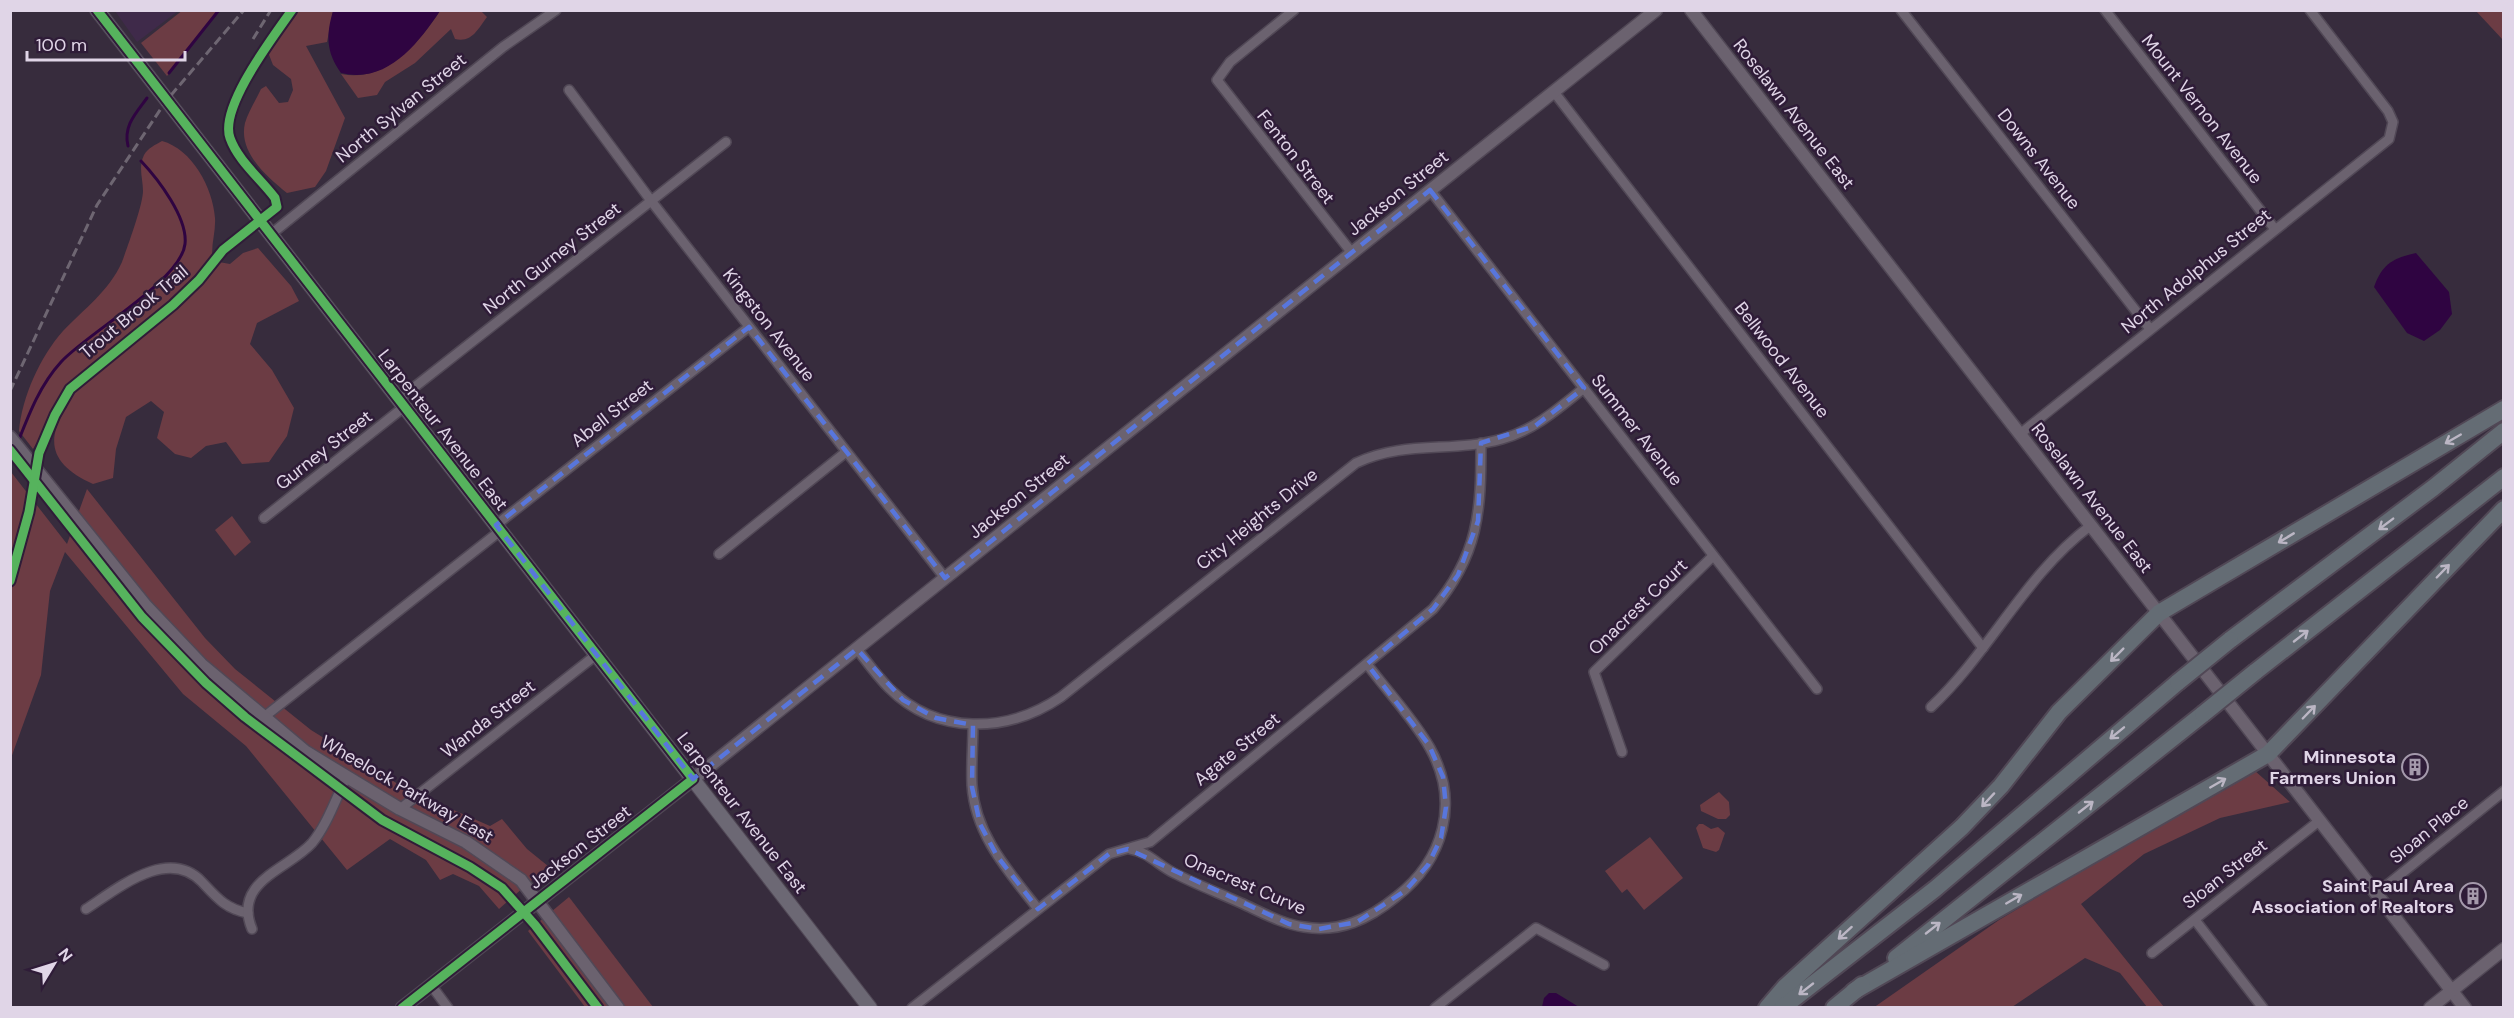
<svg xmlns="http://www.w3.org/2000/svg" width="2514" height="1018" viewBox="0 0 2514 1018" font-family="'DM Sans',sans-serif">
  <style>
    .built { fill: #3f2a4a }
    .green { fill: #6c3c44 }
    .water { fill: #2f0441 }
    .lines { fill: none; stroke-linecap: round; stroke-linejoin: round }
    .stream { stroke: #2f0441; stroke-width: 3 }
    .minor-casing { stroke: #514856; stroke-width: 12 }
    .tertiary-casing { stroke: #514856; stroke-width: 15 }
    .secondary-casing { stroke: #514856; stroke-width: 16 }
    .motorway-casing { stroke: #514856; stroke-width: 20 }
    .minor { stroke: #6b626f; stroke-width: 9 }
    .tertiary { stroke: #6b626f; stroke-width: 12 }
    .secondary { stroke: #6c6874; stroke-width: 14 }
    .motorway { stroke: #646c74; stroke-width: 16 }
    .rail { stroke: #6e6672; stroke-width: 3; stroke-dasharray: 9 4.5; stroke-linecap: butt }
    .motorway-bridge-casing { stroke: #514856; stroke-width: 20; stroke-linecap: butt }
    .motorway-bridge { stroke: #646c74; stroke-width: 16 }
    .cycleway-casing { stroke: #2f1c38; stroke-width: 13 }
    .cycleway { stroke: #56b35d; stroke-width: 9 }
    .oneway { stroke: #bbb6c4 }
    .marked { fill: none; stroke: #5876dc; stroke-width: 4.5; stroke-dasharray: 12 8; stroke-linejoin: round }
    .labels { text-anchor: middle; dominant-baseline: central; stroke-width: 5; stroke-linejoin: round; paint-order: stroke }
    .street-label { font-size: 18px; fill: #e0d5e7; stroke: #2f1c38 }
    .poi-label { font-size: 18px; font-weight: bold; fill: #e0d5e7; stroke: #2f1c38; text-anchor: end }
  </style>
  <rect width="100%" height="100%" fill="#372c3d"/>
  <path class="built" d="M115 11H178L137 42Z"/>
  <g class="green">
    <path d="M183 10 219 11 167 76 141 43Z"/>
    <path d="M292 11H333L327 42 306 46 345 118 326 171 315 187 287 193C267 177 238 152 245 123 248 112 256 100 261 89L266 86 279 103 288 102 293 90 291 79 273 65 266 47Z"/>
    <path d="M440 11H481L487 17C478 29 472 43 455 39L451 29 415 63 385 82 377 95 358 98 341 74C385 83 418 44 440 11Z"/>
    <path d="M2476 11H2503V40Z"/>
    <path d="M162 141C192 149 213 188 215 218 216 233 210 246 213 261L230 264 243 253 258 248 291 286 299 301 257 323 250 344 272 370 294 408 287 436 269 462 242 464 226 442 206 446 191 458 175 454 157 438 164 412 151 401 126 417 116 449 113 478 93 484C55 467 42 444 67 407L65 397 33 449 19 431C22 397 40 357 63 331 84 309 109 291 122 262 127 248 143 205 143 191 143 178 138 168 144 155 148 148 155 145 162 141Z"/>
    <path d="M11 472 67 544 87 489 205 638 235 669 311 730 406 789 490 826 502 819 527 849 548 866 499 909 479 886 453 874 440 880 426 860 390 839 347 870 246 746 183 694 65 552 50 591 41 675 11 758Z"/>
    <path d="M232 516 251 542 235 556 215 530Z"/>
    <path d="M2254 770 2290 802 2220 818 2144 854 2081 904 2164 1007H2147L2120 973 2085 958 2012 1007 1873 1008 1999 920 2244 773Z"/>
    <path d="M1719 792 1729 802 1730 815 1726 819H1718L1701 811 1700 805Z"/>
    <path d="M1699 824H1703L1711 829 1718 827 1725 833 1719 850 1716 852 1703 848 1696 828Z"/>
    <path d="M1650 837 1683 878 1644 910 1627 889 1622 893 1605 871Z"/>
    <path d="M569 897 653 1007H585L528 931Z"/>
  </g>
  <g class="water">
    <path d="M333 11V10L440 11C417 45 387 84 341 73 326 52 326 35 333 11Z"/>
    <path d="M2416 253 2449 292 2452 314 2440 330 2424 341 2407 333 2374 287C2382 264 2393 258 2416 253Z"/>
    <path d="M1549 993H1556L1579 1007H1542L1544 998Z"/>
  </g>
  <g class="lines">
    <g class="stream">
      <path d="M169 73 219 10"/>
      <path d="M128 146C123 126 136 113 147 98"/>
      <path d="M18 442C29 414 40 385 61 362 86 334 181 281 185 244 188 218 158 179 141 161"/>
      <path d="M10 462 15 448"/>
    </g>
    <defs>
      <g id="minor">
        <path d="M1294 10 1230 62 1217 80 1352 253"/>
        <path d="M1901 10 2150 329"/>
        <path d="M2105 10 2274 228"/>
        <path d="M569 90 652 202 945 578"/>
        <path d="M1554 92 1983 648"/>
        <path d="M1430 190 1817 689"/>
        <path d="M270 235 503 47 556 10"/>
        <path d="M398 400 726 142"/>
        <path d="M2020 434 2389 139 2393 122 2388 111 2310 10"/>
        <path d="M264 518 404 407"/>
        <path d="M496 525 749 327"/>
        <path d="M719 554 846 452"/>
        <path d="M857 649C867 662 877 676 889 688 937 736 1008 733 1061 697L1356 463C1405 440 1453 453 1502 439 1534 430 1558 409 1584 388"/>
        <path d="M1931 707C1990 652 2025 575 2090 526"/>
        <path d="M264 717 500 531"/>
        <path d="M973 725C973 745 971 765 972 785 975 835 1009 872 1038 909"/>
        <path d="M1622 752 1594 672 1713 556"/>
        <path d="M400 809 596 655"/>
        <path d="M1130 849C1148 852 1158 865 1174 873 1195 884 1219 893 1241 903 1261 912 1282 924 1304 927 1340 933 1369 919 1396 897 1444 860 1460 802 1430 748 1413 718 1387 691 1367 664"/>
        <path d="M2376 894 2504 791"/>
        <path d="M86 909C117 889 168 846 202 882 217 898 226 909 248 913"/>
        <path d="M2195 920 2263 1008"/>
        <path d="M252 929C232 881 289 869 312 843 327 825 336 798 346 778"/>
        <path d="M2152 953 2319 821"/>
        <path d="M431 985 448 1008"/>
        <path d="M912 1008 1109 854 1150 842 1433 609C1479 555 1481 511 1481 443"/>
        <path d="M1435 1008 1536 928 1604 965"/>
      </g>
      <g id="tertiary">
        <path d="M1691 10 2465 1008"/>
        <path d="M10 437 146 606 201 664 306 752 400 809 466 842 521 880 618 1008"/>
        <path d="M402 1008 706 769 1656 10"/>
        <path d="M2430 1008 2504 949"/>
      </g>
      <path id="secondary" d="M97 10 870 1008"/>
      <g id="motorway">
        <path d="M2230 640 2433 488 2504 431"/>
        <path d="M2255 672 2504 477"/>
        <path d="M1896 958 2203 714"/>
        <path d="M1854 991 2268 754 2504 509"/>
        <path d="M1767 1008 1785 987 1962 827 2001 786 2059 712 2159 613 2504 409"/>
        <path d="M1782 1008 1935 889 2178 682"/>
        <path d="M1834 1008 1862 985"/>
      </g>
    </defs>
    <use href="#minor" class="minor-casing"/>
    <use href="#tertiary" class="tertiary-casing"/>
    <use href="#secondary" class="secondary-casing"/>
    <use href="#motorway" class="motorway-casing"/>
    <use href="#minor" class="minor"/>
    <use href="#tertiary" class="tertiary"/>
    <use href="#secondary" class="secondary"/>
    <use href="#motorway" class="motorway"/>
    <g class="rail">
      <path d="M253 39 271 10"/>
      <path d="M10 391 97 205 166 101 244 10"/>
    </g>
    <defs>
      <g id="motorway-bridge">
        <path d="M2178 682 2230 640"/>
        <path d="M2203 714 2255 672"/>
      </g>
    </defs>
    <use href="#motorway-bridge" class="motorway-bridge-casing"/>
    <use href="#motorway-bridge" class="motorway-bridge"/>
    <defs>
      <g id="cycleway">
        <path d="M97 10 693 779 402 1008"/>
        <path d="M10 450 142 617 206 683 245 717 382 820 470 867 502 888 535 925 598 1008"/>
        <path d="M10 581 29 512 39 453 55 415 70 389 173 305 199 280 223 250 277 207 275 198C261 179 238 161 230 138 219 107 274 36 292 10"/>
      </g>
    </defs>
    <use href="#cycleway" class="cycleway-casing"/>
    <use href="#cycleway" class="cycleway"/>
  </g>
  <defs><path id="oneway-shaft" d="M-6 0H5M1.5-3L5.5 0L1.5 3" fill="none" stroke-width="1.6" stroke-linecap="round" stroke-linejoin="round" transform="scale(1.5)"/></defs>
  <g class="oneway">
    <use href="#oneway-shaft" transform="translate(2453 439) rotate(150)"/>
    <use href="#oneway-shaft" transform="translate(2386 524) rotate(143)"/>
    <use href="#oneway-shaft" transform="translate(2286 538) rotate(149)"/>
    <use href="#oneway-shaft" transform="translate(2443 571) rotate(-46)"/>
    <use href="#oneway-shaft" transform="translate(2301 636) rotate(-38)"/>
    <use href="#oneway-shaft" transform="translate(2117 655) rotate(135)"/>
    <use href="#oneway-shaft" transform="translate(2309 712) rotate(-46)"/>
    <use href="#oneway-shaft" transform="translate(2117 733) rotate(141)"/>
    <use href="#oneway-shaft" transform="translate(2218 783) rotate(-30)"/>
    <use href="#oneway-shaft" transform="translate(1988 800) rotate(133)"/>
    <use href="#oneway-shaft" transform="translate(2086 807) rotate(-38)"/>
    <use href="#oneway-shaft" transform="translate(2014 899) rotate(-30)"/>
    <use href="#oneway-shaft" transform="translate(1933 928) rotate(-38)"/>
    <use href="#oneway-shaft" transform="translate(1845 933) rotate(138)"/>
    <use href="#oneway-shaft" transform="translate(1806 989) rotate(142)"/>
  </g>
  <path class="marked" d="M1430 190 1584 388 1535 426 1481 443 1478 521 1458 575 1433 609 1367 664 1429 745 1443 777 1446 807 1441 838 1428 865 1405 891 1357 922 1319 929 1289 924 1128 849 1109 854 1038 909 997 856 980 824 972 787 973 725 936 718 903 700 857 649 693 779 496 525 749 327 945 578Z"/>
  <defs>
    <symbol id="building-ring" viewBox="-11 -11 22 22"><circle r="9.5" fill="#2f1c38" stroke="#a59aac" stroke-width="1.5"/><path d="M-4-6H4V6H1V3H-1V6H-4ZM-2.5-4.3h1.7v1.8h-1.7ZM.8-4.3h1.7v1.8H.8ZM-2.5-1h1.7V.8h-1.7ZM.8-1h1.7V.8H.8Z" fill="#a59aac"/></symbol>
  </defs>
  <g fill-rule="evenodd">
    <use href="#building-ring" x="2400" y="752" width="30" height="30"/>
    <use href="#building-ring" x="2458" y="881" width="30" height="30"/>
  </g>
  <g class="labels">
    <g class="street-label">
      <text transform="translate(401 108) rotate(-39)">North Sylvan Street</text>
      <text transform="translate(2202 109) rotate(52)">Mount Vernon Avenue</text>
      <text transform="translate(1794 114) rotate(52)">Roselawn Avenue East</text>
      <text transform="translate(1296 157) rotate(52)">Fenton Street</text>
      <text transform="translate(2039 159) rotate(52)">Downs Avenue</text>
      <text transform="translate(1398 193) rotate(-39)">Jackson Street</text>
      <text transform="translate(552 258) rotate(-38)">North Gurney Street</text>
      <text transform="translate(2196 271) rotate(-39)">North Adolphus Street</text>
      <text transform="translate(134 312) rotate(-40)">Trout Brook Trail</text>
      <text transform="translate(769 325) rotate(52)">Kingston Avenue</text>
      <text transform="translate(1782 360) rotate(52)">Bellwood Avenue</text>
      <text transform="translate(612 413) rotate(-38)">Abell Street</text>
      <text transform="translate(443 430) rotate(52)">Larpenteur Avenue East</text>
      <text transform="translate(1637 430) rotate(52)">Summer Avenue</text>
      <text transform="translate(324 450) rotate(-38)">Gurney Street</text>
      <text transform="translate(1019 496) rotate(-39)">Jackson Street</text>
      <text transform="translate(2092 498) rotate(52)">Roselawn Avenue East</text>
      <text transform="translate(1257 519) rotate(-39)">City Heights Drive</text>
      <text transform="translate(1638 607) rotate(-44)">Onacrest Court</text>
      <text transform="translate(488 719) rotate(-38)">Wanda Street</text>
      <text transform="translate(1237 749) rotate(-39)">Agate Street</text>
      <text transform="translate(407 789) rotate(30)">Wheelock Parkway East</text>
      <text transform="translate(742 813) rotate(52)">Larpenteur Avenue East</text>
      <text transform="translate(2429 830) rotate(-39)">Sloan Place</text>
      <text transform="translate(580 847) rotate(-38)">Jackson Street</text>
      <text transform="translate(2225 874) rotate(-38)">Sloan Street</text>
      <text transform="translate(1245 884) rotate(23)">Onacrest Curve</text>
    </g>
    <g class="poi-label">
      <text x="2396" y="757">Minnesota<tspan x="2396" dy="21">Farmers Union</tspan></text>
      <text x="2454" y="886">Saint Paul Area<tspan x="2454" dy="21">Association of Realtors</tspan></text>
    </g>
  </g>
  <rect width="2514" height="1018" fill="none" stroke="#e0d5e7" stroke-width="24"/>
  <g transform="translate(54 964) rotate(52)" stroke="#2f1c38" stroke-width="4.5" paint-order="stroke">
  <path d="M0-4.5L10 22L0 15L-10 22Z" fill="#e0d5e7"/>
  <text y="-9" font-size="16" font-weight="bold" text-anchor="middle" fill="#e0d5e7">N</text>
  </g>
  <path d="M27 51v9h158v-9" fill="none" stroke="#e0d5e7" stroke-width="3"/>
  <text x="36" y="51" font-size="18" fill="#e0d5e7" stroke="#2f1c38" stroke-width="4.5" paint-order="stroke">100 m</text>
</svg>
